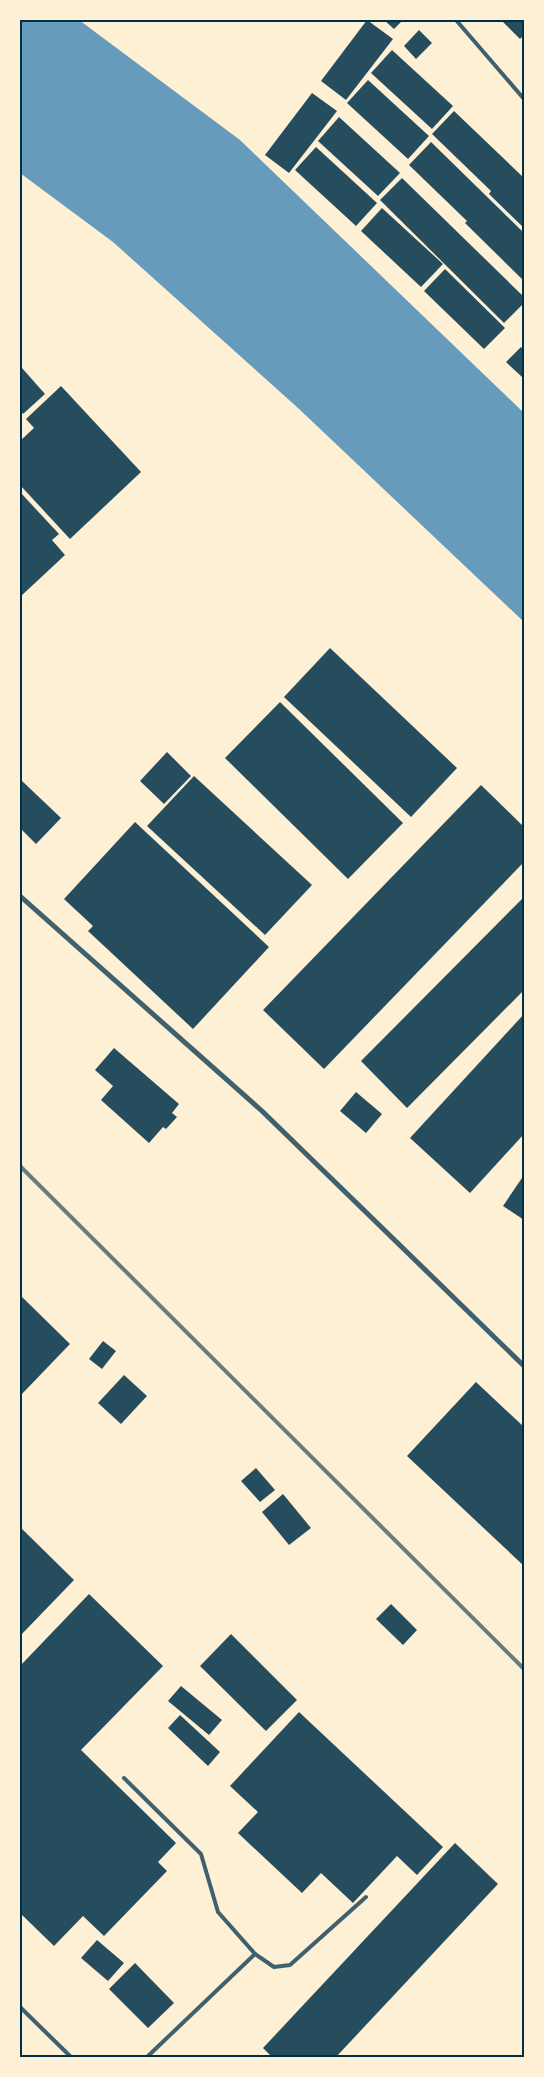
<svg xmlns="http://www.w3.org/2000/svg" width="544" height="2077" viewBox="0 0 544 2077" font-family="Manrope,sans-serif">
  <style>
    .water { fill: #669bbc }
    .building { fill: #264d5e }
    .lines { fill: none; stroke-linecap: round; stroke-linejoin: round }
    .service { stroke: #3f606c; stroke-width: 4 }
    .minor { stroke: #3f606c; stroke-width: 5 }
    .rail { stroke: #657d81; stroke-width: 4 }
    .neatline { fill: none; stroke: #003049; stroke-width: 2 }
  </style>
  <rect width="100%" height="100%" fill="#fdf0d5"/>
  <path class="water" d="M20 20H79L240 140 524 413V622L298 408 113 242 20 173Z"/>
  <g class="building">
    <path d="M367 20 393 39 346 100 321 81Z"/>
    <path d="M384 20H403L394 29Z"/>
    <path d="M501 20H524V35L520 39Z"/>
    <path d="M419 30 432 43 416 59 404 46Z"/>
    <path d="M392 50 453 106 432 129 371 73Z"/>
    <path d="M368 80 429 136 408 159 347 103Z"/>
    <path d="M312 93 337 111 289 173 265 155Z"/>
    <path d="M454 111 524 178V228L489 194 491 191 432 134Z"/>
    <path d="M339 117 400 173 378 196 318 141Z"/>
    <path d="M431 142 524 233V281L465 223 467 221 409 165Z"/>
    <path d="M316 147 377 203 356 226 295 170Z"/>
    <path d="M402 178 524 297V303L504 323 380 200Z"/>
    <path d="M382 208 443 264 421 287 361 231Z"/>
    <path d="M445 269 505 328 484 349 424 291Z"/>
    <path d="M521 347 524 350V375L522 377 506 362Z"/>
    <path d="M22 368 45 394 23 414 20 410V370Z"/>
    <path d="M61 386 141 472 70 539 20 485V441L34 428 26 419Z"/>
    <path d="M20 492 59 534 52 540 65 555 20 597Z"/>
    <path d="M330 648 457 768 411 817 284 697Z"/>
    <path d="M280 702 403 823 348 879 225 758Z"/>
    <path d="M167 752 191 776 164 804 140 781Z"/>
    <path d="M194 776 312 885 265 935 147 826Z"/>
    <path d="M20 779 61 818 36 844 20 828Z"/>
    <path d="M481 785 524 827V862L324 1069 263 1010Z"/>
    <path d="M135 822 269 947 193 1029 88 931 93 926 64 899Z"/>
    <path d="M524 897V990L407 1108 361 1061Z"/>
    <path d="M524 1014V1134L470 1193 410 1138Z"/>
    <path d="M114 1048 179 1104 172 1113 177 1117 166 1129 163 1127 149 1143 101 1100 113 1086 95 1070Z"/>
    <path d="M356 1092 382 1114 366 1133 340 1111Z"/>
    <path d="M524 1175V1220L503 1206Z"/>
    <path d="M20 1295 70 1344 20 1396Z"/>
    <path d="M103 1341 116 1351 102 1369 89 1359Z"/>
    <path d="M124 1375 147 1396 121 1424 98 1403Z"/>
    <path d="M476 1382 524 1427V1566L407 1456Z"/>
    <path d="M256 1468 275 1490 260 1502 241 1481Z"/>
    <path d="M283 1494 311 1528 289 1545 262 1512Z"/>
    <path d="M20 1527 74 1580 20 1636Z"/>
    <path d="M89 1594 163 1666 81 1750 176 1843 158 1862 167 1871 104 1936 83 1916 54 1946 20 1913V1666Z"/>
    <path d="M391 1604 417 1630 403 1645 376 1619Z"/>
    <path d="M231 1634 297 1700 266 1731 200 1666Z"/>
    <path d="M181 1686 222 1720 209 1735 168 1701Z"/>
    <path d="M299 1712 443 1847 417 1875 397 1856 353 1903 321 1873 302 1893 238 1833 258 1812 230 1786Z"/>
    <path d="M180 1715 220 1752 208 1766 168 1728Z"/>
    <path d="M455 1843 498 1884 336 2057H272L263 2048Z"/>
    <path d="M97 1940 124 1963 108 1981 81 1958Z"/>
    <path d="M135 1963 174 2003 148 2028 109 1989Z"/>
  </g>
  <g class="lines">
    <g class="service">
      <path d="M456 20 524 99"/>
      <path d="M124 1778 201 1854 218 1912 255 1954 274 1967 290 1965 366 1897"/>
      <path d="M20 2007 71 2057"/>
      <path d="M147 2057 255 1954"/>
    </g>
    <path class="minor" d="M20 896 262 1111 524 1366"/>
    <path class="rail" d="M20 1166 524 1669"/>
  </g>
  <rect width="544" height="2077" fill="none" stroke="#fdf0d5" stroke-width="42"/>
  <rect x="21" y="21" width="502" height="2035" class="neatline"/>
</svg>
